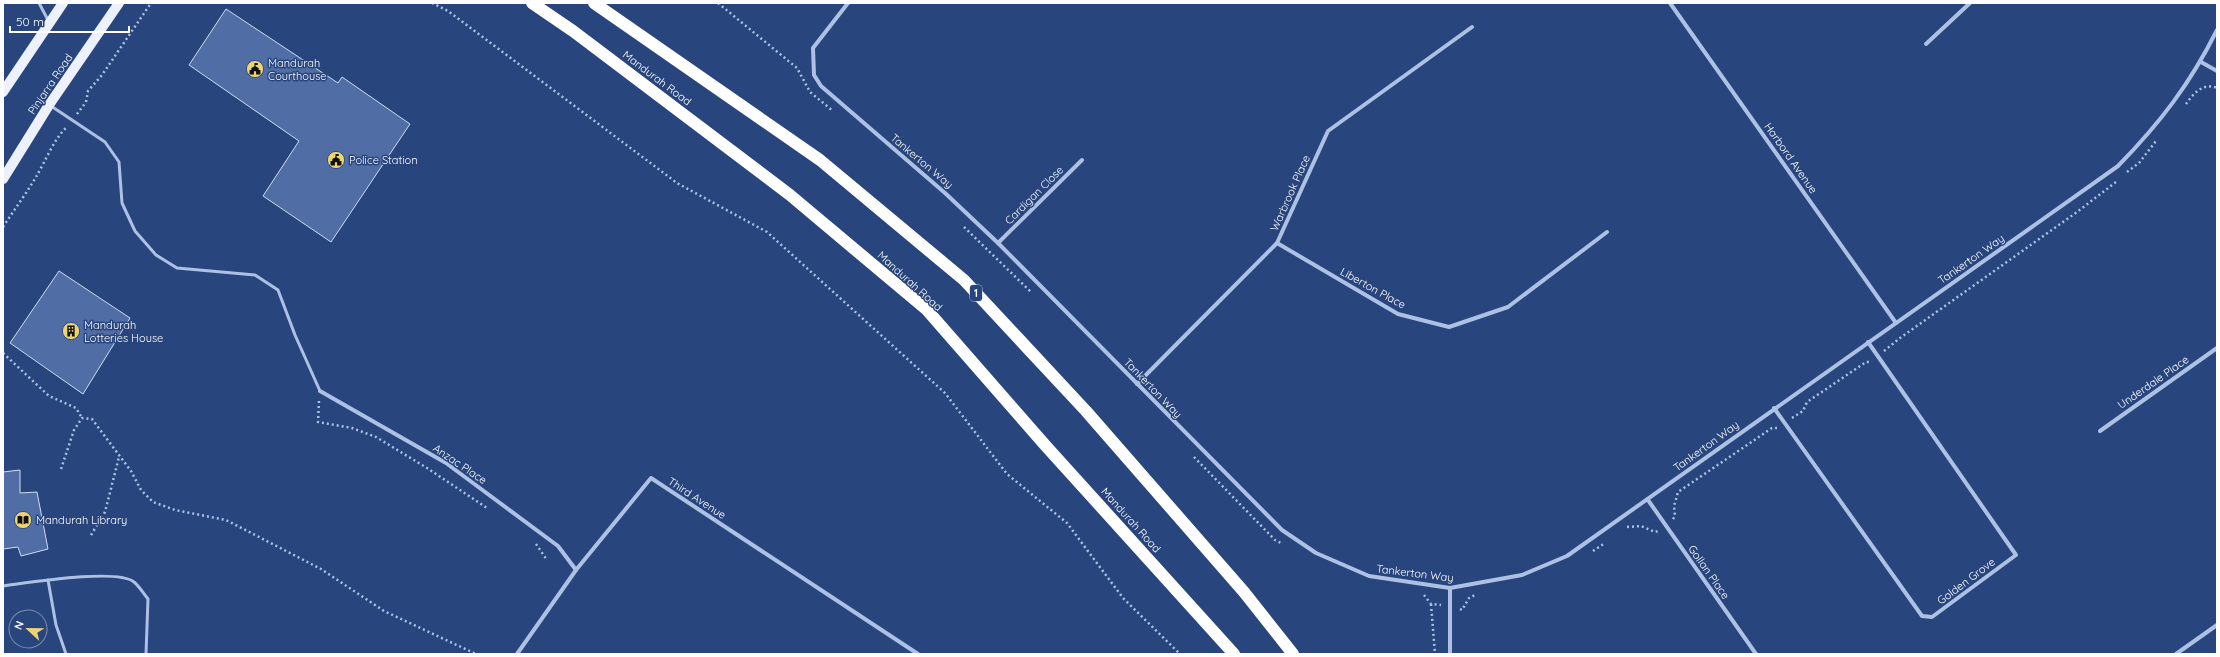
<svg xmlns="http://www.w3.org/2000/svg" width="2220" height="657" viewBox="0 0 2220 657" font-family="Quicksand,sans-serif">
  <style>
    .building { fill: #506ea5; stroke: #d0dcf4 }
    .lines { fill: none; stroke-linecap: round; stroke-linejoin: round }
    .path { stroke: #adc1e4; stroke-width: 2.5; stroke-dasharray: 2 3; stroke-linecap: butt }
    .lane { stroke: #adc1e4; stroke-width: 3 }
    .street { stroke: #adc1e4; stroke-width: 4 }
    .primary { stroke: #edf1fc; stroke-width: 10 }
    .highway { stroke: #fff; stroke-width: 12 }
    .labels { text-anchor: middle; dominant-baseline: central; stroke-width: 3; stroke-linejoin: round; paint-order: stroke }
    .shield { fill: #28457d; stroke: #bec7d8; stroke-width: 1 }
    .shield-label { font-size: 10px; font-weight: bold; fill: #fff }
    .poi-label { font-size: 11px; fill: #fff; stroke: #28457d; text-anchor: start }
    .street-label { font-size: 11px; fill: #fff; stroke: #28457d }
  </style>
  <rect width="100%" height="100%" fill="#28457d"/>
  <g class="building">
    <path d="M226 9 338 83 342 77 410 124 331 242 263 196 299 141 189 65Z"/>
    <path d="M59 271 130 318 83 394 10 343Z"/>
    <path d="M20 470V493L37 492 48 549 21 556 18 547 3 549V472Z"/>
  </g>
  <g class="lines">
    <g class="path">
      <path d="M432 3 448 11 677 183 767 232 945 393 1007 474 1067 523 1123 598 1180 654"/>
      <path d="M718 3 797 68 810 92 833 111"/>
      <path d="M2186 104C2193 94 2203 82 2217 88"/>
      <path d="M77 114 86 102 88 91 102 75 151 3"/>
      <path d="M2127 172 2139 163 2156 141"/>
      <path d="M3 227C14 210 26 194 36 177 45 162 55 137 67 127"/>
      <path d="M964 227 1032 293"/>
      <path d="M1884 351 1900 338 2077 212 2116 182"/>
      <path d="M3 353 49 396 76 408 82 418"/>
      <path d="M319 401 318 422 352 428 376 437 427 468 487 508"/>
      <path d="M1792 418 1803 411 1807 402 1866 362H1871"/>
      <path d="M1194 457 1275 540 1283 544"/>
      <path d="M61 469 74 430 82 418 92 419 131 471 141 490 153 502 175 510 226 520 321 569 384 611 476 654"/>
      <path d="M1673 519 1675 516 1674 506 1678 492 1772 428H1777"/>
      <path d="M1627 527 1641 526 1655 532 1658 531"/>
      <path d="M91 535 105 512 119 457"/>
      <path d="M536 544 547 560"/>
      <path d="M1593 551 1605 543"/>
      <path d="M1424 595 1431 604 1441 605"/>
      <path d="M1431 604 1435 654"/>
      <path d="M1460 609 1462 610 1469 598 1475 595"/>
    </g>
    <g class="lane">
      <path d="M39 3 49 22"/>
      <path d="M51 106 105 142 119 162 122 203 135 231 156 255 177 268 255 275 278 290 295 335 320 391"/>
      <path d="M48 580 56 625 66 654"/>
      <path d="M3 586C27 583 117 568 134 582 139 586 143 593 148 599L146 654"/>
    </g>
    <g class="street">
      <path d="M848 3 813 48 814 75 821 86 945 193 998 243 1282 530 1316 553 1369 576 1450 588 1522 575 1567 556 2118 166C2160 123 2190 84 2217 30"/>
      <path d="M1670 3 1896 323"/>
      <path d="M1926 44 1970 3"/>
      <path d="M2201 62 2217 71"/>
      <path d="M998 243 1082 160"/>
      <path d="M1277 243 1398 314 1449 327 1508 307 1607 232"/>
      <path d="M1137 384 1277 243 1328 131 1472 27"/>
      <path d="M320 391 446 463 558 546 576 570"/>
      <path d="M1774 408 1922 616 1932 617 2016 555 1868 342"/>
      <path d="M2100 431 2217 348"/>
      <path d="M1648 500 1756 654"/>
      <path d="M1450 588V654"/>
      <path d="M517 654 576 570 651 478 918 654"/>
      <path d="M2176 654 2217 625"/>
    </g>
    <g class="primary">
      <path d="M3 92 63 3"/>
      <path d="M3 179 49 105 119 3"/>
    </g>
    <g class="highway">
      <path d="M532 3 573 31 790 195 927 310 1045 445 1234 654"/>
      <path d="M594 3 820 160 964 280 1086 411 1244 592 1293 654"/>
    </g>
  </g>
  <defs>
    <symbol id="civic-disc" viewBox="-11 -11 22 22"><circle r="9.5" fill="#ecd473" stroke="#28457d"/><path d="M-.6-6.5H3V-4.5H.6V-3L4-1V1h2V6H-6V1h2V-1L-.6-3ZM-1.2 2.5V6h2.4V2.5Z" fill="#111"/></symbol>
    <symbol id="building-disc" viewBox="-11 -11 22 22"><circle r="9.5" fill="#ecd473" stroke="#28457d"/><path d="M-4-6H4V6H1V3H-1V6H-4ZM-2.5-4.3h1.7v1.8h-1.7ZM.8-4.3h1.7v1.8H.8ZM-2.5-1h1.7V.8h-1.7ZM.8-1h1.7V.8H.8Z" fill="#111"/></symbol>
    <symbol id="library-disc" viewBox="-11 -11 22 22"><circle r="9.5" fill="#ecd473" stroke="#28457d"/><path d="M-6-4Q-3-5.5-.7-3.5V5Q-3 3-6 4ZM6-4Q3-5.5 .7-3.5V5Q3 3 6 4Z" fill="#111"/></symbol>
  </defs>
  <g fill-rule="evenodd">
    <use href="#civic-disc" x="245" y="59" width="20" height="20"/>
    <use href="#civic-disc" x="326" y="150" width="20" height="20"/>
    <use href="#building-disc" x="61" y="321" width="20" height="20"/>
    <use href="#library-disc" x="13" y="510" width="20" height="20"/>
  </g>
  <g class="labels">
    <rect class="shield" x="970" y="285" width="12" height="16" rx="3"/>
    <g class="shield-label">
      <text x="976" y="293">1</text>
    </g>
    <g class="poi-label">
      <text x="268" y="63">Mandurah<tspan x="268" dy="13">Courthouse</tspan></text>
      <text x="349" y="160">Police Station</text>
      <text x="84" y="325">Mandurah<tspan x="84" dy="13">Lotteries House</tspan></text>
      <text x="36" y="520">Mandurah Library</text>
    </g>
    <g class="street-label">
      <text transform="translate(657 78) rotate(37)">Mandurah Road</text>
      <text transform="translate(50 84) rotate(-56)">Pinjarra Road</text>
      <text transform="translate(1791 158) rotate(55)">Harbord Avenue</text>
      <text transform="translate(922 161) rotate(40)">Tankerton Way</text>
      <text transform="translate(1290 193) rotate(-66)">Warbrook Place</text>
      <text transform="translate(1034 195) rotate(-45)">Cardigan Close</text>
      <text transform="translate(1971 259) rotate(-35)">Tankerton Way</text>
      <text transform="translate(910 281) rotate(42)">Mandurah Road</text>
      <text transform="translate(1373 288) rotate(29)">Liberton Place</text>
      <text transform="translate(2153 382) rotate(-35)">Underdale Place</text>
      <text transform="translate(1153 388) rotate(46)">Tankerton Way</text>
      <text transform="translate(1706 446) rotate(-36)">Tankerton Way</text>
      <text transform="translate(460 464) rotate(34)">Anzac Place</text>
      <text transform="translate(697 498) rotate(33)">Third Avenue</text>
      <text transform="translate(1131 520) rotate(48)">Mandurah Road</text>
      <text transform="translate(1709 572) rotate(55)">Gollan Place</text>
      <text transform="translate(1415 573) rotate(7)">Tankerton Way</text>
      <text transform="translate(1966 581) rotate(-37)">Golden Grove</text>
    </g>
  </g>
  <rect width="2220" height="657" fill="none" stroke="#ffffff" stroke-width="8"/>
  <g transform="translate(28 629) rotate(292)"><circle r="19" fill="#28457d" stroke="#7e8fb1"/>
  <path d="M0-3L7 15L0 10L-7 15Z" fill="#ecd473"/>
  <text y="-6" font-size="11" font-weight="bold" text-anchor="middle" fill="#ffffff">N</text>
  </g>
  <path d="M10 26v6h119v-6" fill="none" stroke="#ffffff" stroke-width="2"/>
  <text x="16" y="26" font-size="12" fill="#ffffff" stroke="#28457d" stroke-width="3" paint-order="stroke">50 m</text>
</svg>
